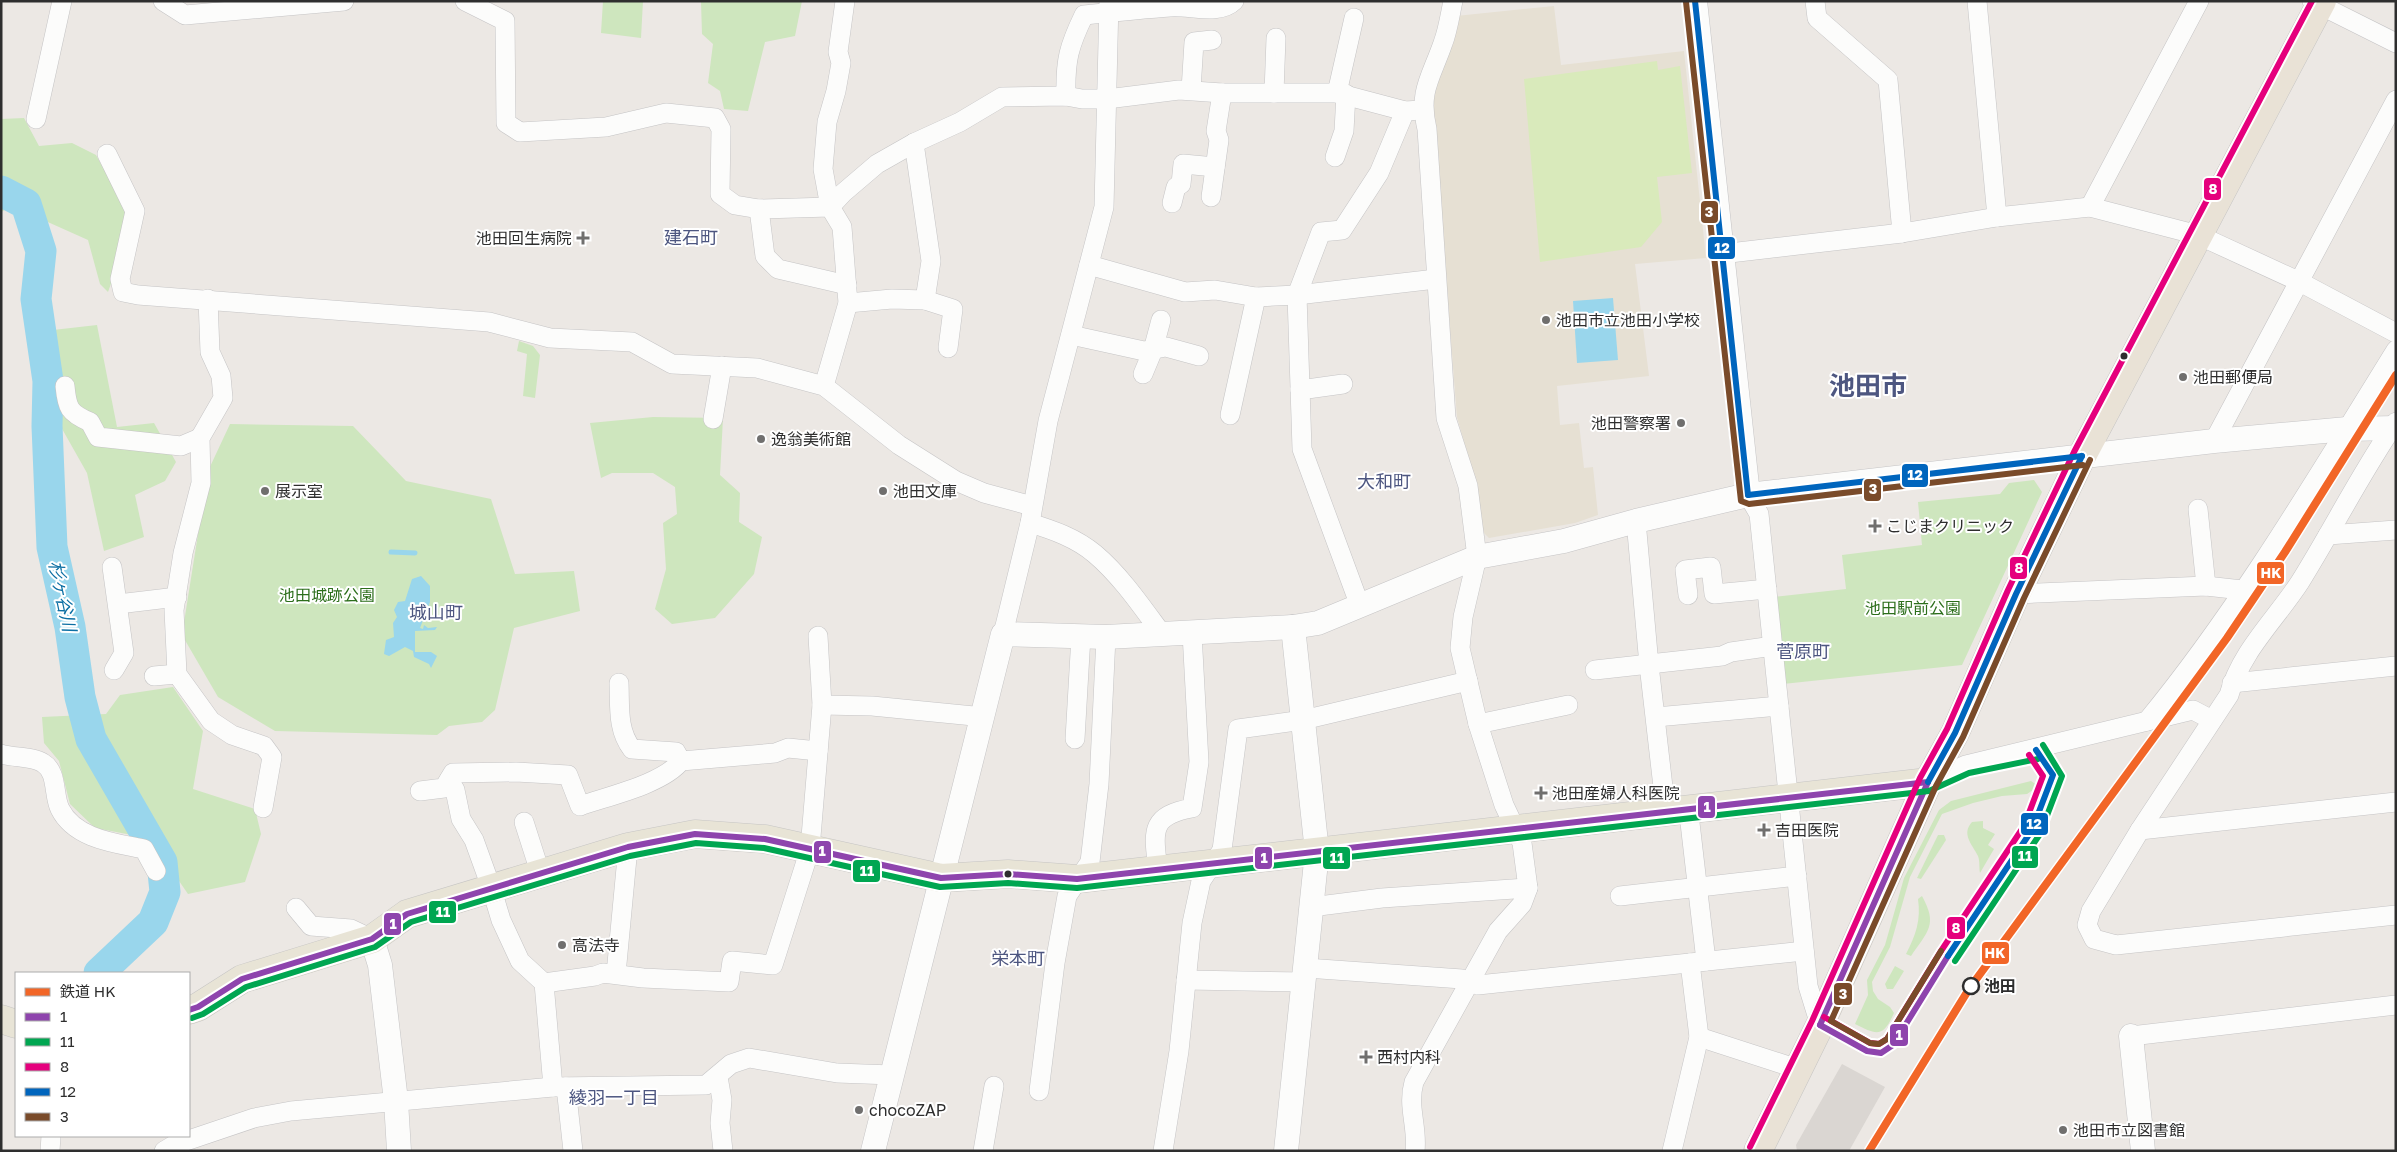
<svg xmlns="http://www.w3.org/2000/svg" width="2397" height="1152" viewBox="0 0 2397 1152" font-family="'Golos Text','Noto Sans JP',sans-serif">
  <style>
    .education { fill: #e6e0d3 }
    .green { fill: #cee6be }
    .pitch { fill: #d9eabb }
    .plaza { fill: #dad6d2 }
    .water { fill: #99d6ec }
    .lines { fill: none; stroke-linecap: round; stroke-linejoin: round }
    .stream { stroke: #99d6ec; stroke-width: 5 }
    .river { stroke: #99d6ec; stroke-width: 31 }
    .minor-casing { stroke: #c5c4c5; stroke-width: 20 }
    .tertiary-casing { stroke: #c5c4c5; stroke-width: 25 }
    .primary-casing { stroke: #c6c5c4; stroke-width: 29 }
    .trunk-casing { stroke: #c6c5c4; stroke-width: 29 }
    .minor { stroke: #fcfcfb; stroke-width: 19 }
    .tertiary { stroke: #fcfcfb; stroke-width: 24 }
    .primary { stroke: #e8e4d6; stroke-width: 28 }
    .trunk { stroke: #e9e2d6; stroke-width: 28 }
    .bus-1-casing { stroke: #fff; stroke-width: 10 }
    .bus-2-casing { stroke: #fff; stroke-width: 10 }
    .bus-3-casing { stroke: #fff; stroke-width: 10 }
    .bus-4-casing { stroke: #fff; stroke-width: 10 }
    .bus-5-casing { stroke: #fff; stroke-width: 10 }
    .bus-1 { stroke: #8e44ad; stroke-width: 6 }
    .bus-2 { stroke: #00a651; stroke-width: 6 }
    .bus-3 { stroke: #e5007d; stroke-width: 6 }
    .bus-4 { stroke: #0065bd; stroke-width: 6 }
    .bus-5 { stroke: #7a4b2a; stroke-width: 6 }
    .rail-1-casing { stroke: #fff; stroke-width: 11 }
    .rail-1 { stroke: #f26627; stroke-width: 8 }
    .poi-dot { fill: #706f6e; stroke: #fff; stroke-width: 2 }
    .bus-dot { fill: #2e2e2e; stroke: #fff; stroke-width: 2 }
    .stop-dot { fill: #fff; stroke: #2e2e2e; stroke-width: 2.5 }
    .labels { text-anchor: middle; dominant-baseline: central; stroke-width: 4; stroke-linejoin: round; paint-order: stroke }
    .poi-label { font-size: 16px; fill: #2e2e2e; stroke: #fff; text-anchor: start }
    .park-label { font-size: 16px; fill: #2c6e1b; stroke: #fff }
    .stop-label { font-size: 16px; font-weight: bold; fill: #2e2e2e; stroke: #fff; text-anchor: start }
    .neighbourhood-label { font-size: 18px; fill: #4d5680; stroke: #fff }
    .water-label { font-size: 18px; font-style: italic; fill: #0d6fa3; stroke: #fff }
    .town-label { font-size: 26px; font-weight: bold; fill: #4d5680; stroke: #fff }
    .line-badge { stroke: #fff; stroke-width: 2 }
    .badge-label { font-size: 14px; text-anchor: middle; font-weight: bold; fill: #fff }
  </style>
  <rect width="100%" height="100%" fill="#ece8e4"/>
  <path class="education" d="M1554 6 1561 65 1684 51 1706 258 1635 264 1649 376 1557 386 1560 425 1579 423 1584 468 1593 467 1598 515 1575 523 1489 538 1483 532 1476 485 1457 417 1431 89 1456 16Z"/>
  <g class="green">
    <path d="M603 1H643L641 38 601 33Z"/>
    <path d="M699 1H802L795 36 765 42 748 111 724 109 720 91 708 83 713 44 702 34 701 2Z"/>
    <path d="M24 118 39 146 72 143 96 155 128 213 113 278 108 292 100 284 88 240 12 206 1 212V119Z"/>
    <path d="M97 325 117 427 154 423 176 462 165 481 135 495 144 537 104 551 87 473 61 427 53 330Z"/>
    <path d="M519 341 533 346 540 355 535 398 523 396 527 354 517 351Z"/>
    <path d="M653 417 723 418 720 475 740 493 739 522 762 537 754 574 715 618 672 624 655 609 666 569 663 523 677 514 675 487 653 473H612L601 478 590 423Z"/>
    <path d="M230 424 353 426 406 481 491 499 515 574 574 571 580 611 514 628 495 710 482 722 449 726 437 735 275 731 218 697 182 635 208 471Z"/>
    <path d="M2034 480 2042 492 1962 665 1783 684 1773 597 1846 589 1842 555 1922 545 1918 502 2000 494 2009 483Z"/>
    <path d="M173 687 203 731 193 789 255 809 261 834 245 882 188 894 166 862 132 835 95 828 70 804 59 761 44 743 42 717 106 714 120 695Z"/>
    <path d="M2031 781 2039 786 2027 794 2002 796 1973 803 1942 814 1910 877 1890 947 1872 982 1873 991 1878 999 1890 1007 1894 1013C1883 1038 1877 1035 1855 1024L1868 995 1867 980 1885 945 1904 878 1939 810 1951 801Z"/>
    <path d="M1983 821V828L1995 834 1988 845 1994 849 1980 873C1979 868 1980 861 1978 856 1972 844 1961 834 1972 822Z"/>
    <path d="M1938 835H1944L1946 840 1921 879 1917 878Z"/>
    <path d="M1922 896C1938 925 1928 931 1911 956L1906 954C1916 935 1921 920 1918 899Z"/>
    <path d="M1895 966 1904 971 1893 989H1887L1885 984Z"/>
  </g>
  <path class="pitch" d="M1657 61 1658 70 1680 66 1692 173 1657 177 1662 222 1641 247 1540 262 1524 79Z"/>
  <path class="plaza" d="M1842 1064 1885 1087 1849 1151H1797L1796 1145Z"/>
  <g class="water">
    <path d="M1613 298 1618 360 1577 363 1573 301Z"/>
    <path d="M421 576 430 586V602L420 628 423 629 424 625 428 628 437 627 435 630 415 631V652H431L437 656 431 668 429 664 414 657 413 651 405 647 389 656 384 654 386 640 394 637 393 623 397 617 394 610 398 602 405 601 412 579Z"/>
  </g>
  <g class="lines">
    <path class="stream" d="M391 552 415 553"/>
    <path class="river" d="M1 191 26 204 41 251 36 299 48 381 47 426 52 547 70 627 80 697 91 739 162 862 165 892 153 922 99 973"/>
    <defs>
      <g id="minor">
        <path d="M163 1 185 15 344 1"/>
        <path d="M465 1 505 21 506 123 520 132 606 127 666 113 715 118 721 129 720 194 735 205 759 209 830 207 842 227 848 303 824 386"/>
        <path d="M1815 1 1817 18 1888 80 1902 233"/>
        <path d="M1977 1 1997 217"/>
        <path d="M2199 1 2090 207 2198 235 2298 281 2396 333"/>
        <path d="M2312 1 2396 43"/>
        <path d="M1191 90 1194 42 1212 40"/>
        <path d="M1274 93 1276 38"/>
        <path d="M1337 93 1354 18"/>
        <path d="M1066 96C1065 60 1069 46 1084 15 1113 12 1141 9 1170 7 1189 5 1219 16 1234 1"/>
        <path d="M36 119 62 1"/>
        <path d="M914 143 931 261 925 300"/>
        <path d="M107 154 135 211 120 279 123 292 138 295 489 322 550 338 632 342 672 364 757 368 824 386 899 445 956 481 984 493 1032 506"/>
        <path d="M1335 157 1344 131 1346 94"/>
        <path d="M1211 197 1219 140 1216 131 1222 93"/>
        <path d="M1172 203 1176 187 1181 184 1183 164 1215 167"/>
        <path d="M830 207 843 193 877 164 914 143 960 122 1002 97 1066 96 1082 99H1107L1179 90 1222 93H1337L1405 111 1422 110"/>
        <path d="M830 207 823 169 827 122 836 91 841 63 838 52 845 1"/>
        <path d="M759 209 765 256 778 269 847 285"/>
        <path d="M1721 254 1902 233 1997 217 2090 207"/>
        <path d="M1089 265 1185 292 1215 290 1256 297 1297 295 1436 279"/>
        <path d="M208 299 210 352 221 376 223 398 200 438 201 483 183 553 174 610 177 674 211 721 232 735 264 746 272 757 263 808"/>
        <path d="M848 303 892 299 925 300 953 309 948 348"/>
        <path d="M1071 335 1144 351 1166 347 1199 356"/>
        <path d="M1143 374 1153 350 1161 320"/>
        <path d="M65 386C67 408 69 413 90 422L98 437 181 446 200 438"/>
        <path d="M1300 390 1343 384"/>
        <path d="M1230 415 1256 297"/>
        <path d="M713 419 722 366"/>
        <path d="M2396 422C2361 473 2333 529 2300 582 2276 619 2241 651 2229 695L2140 830 2091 911 2087 925 2094 939 2116 945 2396 915"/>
        <path d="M2214 441 2396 100"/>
        <path d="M1748 495 1759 514 1808 986 1820 1025"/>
        <path d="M2198 509 2206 586"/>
        <path d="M1636 521 1649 665 1666 813"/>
        <path d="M1030 523C1053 530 1076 538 1095 554 1121 576 1142 607 1162 634"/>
        <path d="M2328 535 2396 530"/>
        <path d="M112 567 124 653 114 670"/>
        <path d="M2016 594 2206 586 2242 590"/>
        <path d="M1688 595 1685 570 1711 567 1714 594 1767 589"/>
        <path d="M118 604 177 597"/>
        <path d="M1360 606 1302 449 1297 295 1321 232 1342 230 1379 173 1405 111"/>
        <path d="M1003 634 1030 523 1048 421 1104 207 1109 1"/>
        <path d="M1595 670 1722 656 1731 652 1773 646"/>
        <path d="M154 676 177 674"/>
        <path d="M619 683C620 706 617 730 632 749L676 752 681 761"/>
        <path d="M2232 683 2396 666"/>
        <path d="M822 705 872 706 984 717"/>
        <path d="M1656 717 1779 706"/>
        <path d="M2147 721C2240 608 2319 474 2396 350"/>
        <path d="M1478 724 1568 705"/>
        <path d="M1075 739 1081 636"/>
        <path d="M1 754C14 758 32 756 43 763 58 772 53 795 60 809 75 839 115 843 144 849L156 871"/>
        <path d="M449 780 455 790 461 819 474 840 491 887 501 920 520 961 544 983 553 1087"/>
        <path d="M1928 782 1966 765 2193 710 2212 720"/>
        <path d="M420 791 444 788 453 773 516 772 568 775 580 806C608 796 663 784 681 761L775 753 788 748 818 751"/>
        <path d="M524 822 540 872"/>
        <path d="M1690 823 1706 961"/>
        <path d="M2140 830 2396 802"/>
        <path d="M1158 871C1154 833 1148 816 1192 808L1199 762 1192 633"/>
        <path d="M1620 896 1797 876"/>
        <path d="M1311 907 1382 898 1528 888"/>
        <path d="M296 908 311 926 351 929 372 939"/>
        <path d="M1306 968 1462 979 1478 985 1804 951"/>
        <path d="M616 974 628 847"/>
        <path d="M1186 980 1304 982"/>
        <path d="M544 983 595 976 603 973 643 978 729 982 732 961 773 965 810 849 822 705 818 636"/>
        <path d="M2131 1036 2396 1005"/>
        <path d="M1699 1037 1798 1069"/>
        <path d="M718 1077 722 1100 720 1123 723 1151"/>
        <path d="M566 1087 573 1151"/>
        <path d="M1039 1091 1055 963 1067 896 1090 862 1099 784 1106 637"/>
        <path d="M50 1151 51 1136"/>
        <path d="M164 1151 174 1145 254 1118 291 1111 553 1087 706 1085 731 1064 749 1058 837 1073 892 1075"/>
        <path d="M983 1151 994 1086"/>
        <path d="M1163 1151 1179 1051 1192 923 1201 881 1222 850 1238 729 1303 720 1468 681"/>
        <path d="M1415 1151C1418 1127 1407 1107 1414 1082L1498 931 1522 904 1528 888 1522 843 1504 805 1478 724 1460 648 1463 617 1477 557 1468 486 1446 418 1427 129C1418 91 1431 78 1443 43 1448 30 1450 15 1453 1"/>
        <path d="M1672 1151 1699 1037 1690 963"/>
      </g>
      <g id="tertiary">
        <path d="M1695 1 1748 495"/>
        <path d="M372 939 380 965 396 1101 399 1151"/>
        <path d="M2131 1036 2143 1151"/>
        <path d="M873 1151 1003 634 1106 637 1293 627 1318 623 1477 557 1564 541 1636 521 1748 495 2214 441 2347 429 2396 428"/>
        <path d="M1286 1151 1317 852 1293 627"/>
      </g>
      <g id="primary">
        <path d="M189 1010 198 1007 242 979 372 939 407 914 628 847 695 834 765 839 941 878 1008 874 1077 879 1928 782"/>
        <path d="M1 1019 16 1024"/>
      </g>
      <path id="trunk" d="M1758 1151 1820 1025 1928 782 1955 733 2016 594 2082 456 2322 1"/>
    </defs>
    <use href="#minor" class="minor-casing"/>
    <use href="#tertiary" class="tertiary-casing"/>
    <use href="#primary" class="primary-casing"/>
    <use href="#trunk" class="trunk-casing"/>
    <use href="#minor" class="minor"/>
    <use href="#tertiary" class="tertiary"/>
    <use href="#primary" class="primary"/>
    <use href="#trunk" class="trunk"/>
    <defs>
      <g id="bus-1">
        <path d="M189 1010 198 1007 242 979 372 939 407 914 628 847 695 834 765 839 941 878 1008 874 1077 879 1928 782"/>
        <path d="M1820 1025 1928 782"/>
        <path d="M1820 1025 1867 1051 1881 1053 1893 1045 1948 956"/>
      </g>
      <g id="bus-2">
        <path d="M1955 961 2040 834 2062 776 2043 745"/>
        <path d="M192 1018 203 1014 246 987 375 947 411 922 630 856 696 843 764 848 940 887 1008 883 1077 888 1929 791 1969 773 2038 759"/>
      </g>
      <g id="bus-3">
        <path d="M1824 1017 1870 1043 1879 1044 1887 1039 1941 951 2024 826 2043 776 2029 755"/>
        <path d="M1750 1147 1812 1021 1920 778 1947 729 2008 590 2074 452 2312 1"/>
      </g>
      <g id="bus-4">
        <path d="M1695 1 1748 495"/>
        <path d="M1748 495 2082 456"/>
        <path d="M1928 782 1955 733 2016 594 2082 456"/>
        <path d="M1948 956 2032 830 2053 775 2036 750"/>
      </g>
      <g id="bus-5">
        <path d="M1686 2 1741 501 1749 504 2083 465"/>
        <path d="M1941 951 1887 1039 1879 1044 1870 1043 1831 1021 1936 786 1963 737 2024 598 2090 460"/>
      </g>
    </defs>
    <use href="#bus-1" class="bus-1-casing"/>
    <use href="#bus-2" class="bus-2-casing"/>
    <use href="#bus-3" class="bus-3-casing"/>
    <use href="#bus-4" class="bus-4-casing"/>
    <use href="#bus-5" class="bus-5-casing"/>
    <use href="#bus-1" class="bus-1"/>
    <use href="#bus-2" class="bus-2"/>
    <use href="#bus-3" class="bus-3"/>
    <use href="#bus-4" class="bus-4"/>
    <use href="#bus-5" class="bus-5"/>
    <defs>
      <path id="rail-1" d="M1869 1151 1969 989 2227 638 2285 552 2396 375"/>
    </defs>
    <use href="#rail-1" class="rail-1-casing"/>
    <use href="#rail-1" class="rail-1"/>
  </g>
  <g class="poi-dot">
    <path d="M580.5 230.5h5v5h5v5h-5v5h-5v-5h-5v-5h5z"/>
    <circle cx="1546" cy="320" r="5"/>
    <circle cx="2183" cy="377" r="5"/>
    <circle cx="1681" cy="423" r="5"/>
    <circle cx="761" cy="439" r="5"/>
    <circle cx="265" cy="491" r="5"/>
    <circle cx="883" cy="491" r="5"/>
    <path d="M1872.5 518.5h5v5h5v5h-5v5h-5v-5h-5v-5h5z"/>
    <path d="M1538.5 785.5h5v5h5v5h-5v5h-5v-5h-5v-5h5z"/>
    <path d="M1761.5 822.5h5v5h5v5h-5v5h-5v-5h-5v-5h5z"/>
    <circle cx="562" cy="945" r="5"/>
    <path d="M1363.5 1049.5h5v5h5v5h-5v5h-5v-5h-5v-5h5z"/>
    <circle cx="859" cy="1110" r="5"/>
    <circle cx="2063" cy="1130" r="5"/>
  </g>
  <g class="bus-dot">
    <circle cx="2124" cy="356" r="4.5"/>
    <circle cx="1008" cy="874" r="4.5"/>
  </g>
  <circle class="stop-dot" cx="1971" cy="986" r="8"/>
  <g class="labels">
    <g class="poi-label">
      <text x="572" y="238" text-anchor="end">池田回生病院</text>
      <text x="1556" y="320">池田市立池田小学校</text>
      <text x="2193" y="377">池田郵便局</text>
      <text x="1671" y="423" text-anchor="end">池田警察署</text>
      <text x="771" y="439">逸翁美術館</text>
      <text x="275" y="491">展示室</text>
      <text x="893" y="491">池田文庫</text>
      <text x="1886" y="526">こじまクリニック</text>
      <text x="1552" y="793">池田産婦人科医院</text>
      <text x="1775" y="830">吉田医院</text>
      <text x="572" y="945">高法寺</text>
      <text x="1377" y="1057">西村内科</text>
      <text x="869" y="1110">chocoZAP</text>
      <text x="2073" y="1130">池田市立図書館</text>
    </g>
    <g class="park-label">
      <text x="327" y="595">池田城跡公園</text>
      <text x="1913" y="608">池田駅前公園</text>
    </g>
    <g class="stop-label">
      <text x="1984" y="986">池田</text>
    </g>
    <g class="neighbourhood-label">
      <text x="691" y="237">建石町</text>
      <text x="1384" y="481">大和町</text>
      <text x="436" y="612">城山町</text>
      <text x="1803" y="651">菅原町</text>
      <text x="1018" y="958">栄本町</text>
      <text x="614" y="1097">綾羽一丁目</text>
    </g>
    <g class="water-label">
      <text transform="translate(63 596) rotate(78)">杉ヶ谷川</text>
    </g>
    <g class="town-label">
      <text x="1868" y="385">池田市</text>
    </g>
  </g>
  <g class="line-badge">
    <rect x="2203" y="177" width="19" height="24" rx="5" fill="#e5007d"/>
    <rect x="1700" y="200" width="19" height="24" rx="5" fill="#7a4b2a"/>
    <rect x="1707" y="236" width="29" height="24" rx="5" fill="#0065bd"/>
    <rect x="1901" y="463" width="28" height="25" rx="5" fill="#0065bd"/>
    <rect x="1863" y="478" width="19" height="24" rx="5" fill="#7a4b2a"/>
    <rect x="2009" y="556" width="19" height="24" rx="5" fill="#e5007d"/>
    <rect x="2256" y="561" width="29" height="24" rx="5" fill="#f26627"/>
    <rect x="1697" y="795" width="19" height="24" rx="5" fill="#8e44ad"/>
    <rect x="2020" y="812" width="29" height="24" rx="5" fill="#0065bd"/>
    <rect x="813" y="840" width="19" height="24" rx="5" fill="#8e44ad"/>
    <rect x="2011" y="845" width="28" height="24" rx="5" fill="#00a651"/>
    <rect x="1254" y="846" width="19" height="24" rx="5" fill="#8e44ad"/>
    <rect x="1322" y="846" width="29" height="24" rx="5" fill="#00a651"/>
    <rect x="852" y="859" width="29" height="24" rx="5" fill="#00a651"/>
    <rect x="428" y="900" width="29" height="24" rx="5" fill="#00a651"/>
    <rect x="383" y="912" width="19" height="24" rx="5" fill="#8e44ad"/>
    <rect x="1946" y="916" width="20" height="24" rx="5" fill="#e5007d"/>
    <rect x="1981" y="941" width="29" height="24" rx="5" fill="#f26627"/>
    <rect x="1833" y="982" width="20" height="24" rx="5" fill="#7a4b2a"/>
    <rect x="1889" y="1023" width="20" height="24" rx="5" fill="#8e44ad"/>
  </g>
  <g class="badge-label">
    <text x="2213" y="194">8</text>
    <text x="1709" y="217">3</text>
    <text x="1722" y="253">12</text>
    <text x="1915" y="480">12</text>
    <text x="1873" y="494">3</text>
    <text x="2019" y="573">8</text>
    <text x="2271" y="578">HK</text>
    <text x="1707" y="812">1</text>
    <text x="2034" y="829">12</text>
    <text x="822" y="856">1</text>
    <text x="2025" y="861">11</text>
    <text x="1264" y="863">1</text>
    <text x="1337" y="863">11</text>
    <text x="867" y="876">11</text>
    <text x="443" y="917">11</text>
    <text x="393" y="929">1</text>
    <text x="1956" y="933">8</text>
    <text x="1995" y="958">HK</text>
    <text x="1843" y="999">3</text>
    <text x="1899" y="1040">1</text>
  </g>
  <rect width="2397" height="1152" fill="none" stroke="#2e2e2e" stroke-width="5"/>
  <rect x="15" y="972" width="175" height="165" fill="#ffffff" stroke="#ababab"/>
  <rect x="25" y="988" width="25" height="8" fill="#f26627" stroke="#ababab"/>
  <text x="60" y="997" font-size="15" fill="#2e2e2e">鉄道 HK</text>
  <rect x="25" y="1013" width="25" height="8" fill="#8e44ad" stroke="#ababab"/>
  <text x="60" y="1022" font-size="15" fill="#2e2e2e">1</text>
  <rect x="25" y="1038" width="25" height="8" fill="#00a651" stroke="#ababab"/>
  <text x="60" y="1047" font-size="15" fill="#2e2e2e">11</text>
  <rect x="25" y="1063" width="25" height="8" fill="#e5007d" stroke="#ababab"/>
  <text x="60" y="1072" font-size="15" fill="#2e2e2e">8</text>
  <rect x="25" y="1088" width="25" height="8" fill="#0065bd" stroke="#ababab"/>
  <text x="60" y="1097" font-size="15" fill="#2e2e2e">12</text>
  <rect x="25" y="1113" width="25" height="8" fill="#7a4b2a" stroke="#ababab"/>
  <text x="60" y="1122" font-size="15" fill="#2e2e2e">3</text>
</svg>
